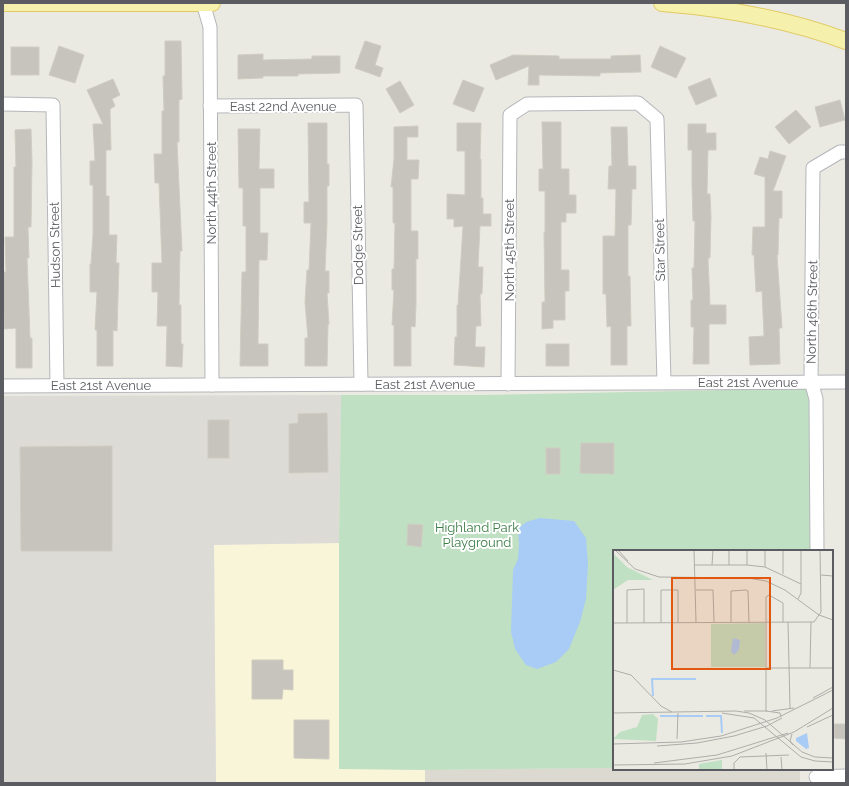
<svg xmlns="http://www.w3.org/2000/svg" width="849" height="786" viewBox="0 0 849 786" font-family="Raleway,sans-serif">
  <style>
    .commercial { fill: #f9f5d8 }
    .industrial { fill: #dddbd6 }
    .education { fill: #dbd9d0 }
    .green { fill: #c0e0c3 }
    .water { fill: #a8ccf5 }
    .building { fill: #c7c4be; stroke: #cfccc1 }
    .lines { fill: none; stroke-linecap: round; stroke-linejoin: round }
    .minor-casing { stroke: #b4b6bb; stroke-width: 15 }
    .major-casing { stroke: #e1ca65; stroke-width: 18 }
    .minor { stroke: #fff; stroke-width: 13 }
    .major { stroke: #f5f1ac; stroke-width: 16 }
    .labels { text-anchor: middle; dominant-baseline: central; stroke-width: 4; stroke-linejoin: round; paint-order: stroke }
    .street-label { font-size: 13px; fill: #5a5c61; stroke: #fff }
    .park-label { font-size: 13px; fill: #3d7d46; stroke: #fff }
    .inset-river { fill: none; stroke: #a8ccf5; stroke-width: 2 }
    .inset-road { fill: none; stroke: #adadaa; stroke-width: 1 }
    .view { fill: #e15910; fill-opacity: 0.15; stroke: #e15910; stroke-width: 2 }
    .inset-edge { fill: none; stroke: #5a5c61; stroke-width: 2 }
  </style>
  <rect width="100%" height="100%" fill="#ebeae2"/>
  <path class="commercial" d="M339 543V768L425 770V783H216L214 545Z"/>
  <path class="industrial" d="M341 395 339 543 214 545 216 783H3V396Z"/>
  <path class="education" d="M614 768 800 769V783H425V770Z"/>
  <path class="green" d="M777 389H806L810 401 811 551H614V768L425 770 339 769V543L341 395H482Z"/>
  <path class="water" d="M540 518 574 521 586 538 588 564 586 599 580 622 569 649 556 662 537 669 526 665 515 649 511 632 513 570 518 559 519 544 518 529 526 522Z"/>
  <g class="building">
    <path d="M165 41H181L182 99 179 100V142H177L182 251H180L179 305H181V344H183L182 367 166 366 167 326H157L158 292H152V263H162L159 183H155L154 154H162V111H164L163 76H165Z"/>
    <path d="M365 41 381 46 375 65 383 68 380 77 355 68Z"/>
    <path d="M59 46 84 55 75 83 49 75Z"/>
    <path d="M660 46 686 58 676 78 651 67Z"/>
    <rect x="11" y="47" width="28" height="28"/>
    <path d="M263 54V60L312 59V56H340V73L298 74V76H263V78L238 79V55Z"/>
    <path d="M513 55 559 56V59H611V56L640 55 641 72 600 73V76L539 75V85H528L529 66 496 80 490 65Z"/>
    <path d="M710 78 717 96 696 105 688 87Z"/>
    <path d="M113 79 120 95 112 99 115 106 110 109 111 150H106V196H109V235H117L116 263H119L117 331 113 330V366H97V330H95L97 292H90V264H91L93 234V185H90V161H95L93 124H103L87 90Z"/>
    <path d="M463 80 484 88 474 112 453 104Z"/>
    <path d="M400 81 414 105 400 113 386 89Z"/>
    <path d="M840 100 845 120 820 127 815 107Z"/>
    <path d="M796 110 811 127 789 144 775 127Z"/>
    <path d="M542 122H561V169H569V195H576V213H566V222H561V270H569V291H565V320H553V328L542 329V302H545L544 232H545V191H539V169H543Z"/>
    <path d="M308 123H327V164H329V186H327V223L325 271H329V293H327L329 324H328L327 366H305V338H308L305 302 307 270H309L311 223H304V202H309Z"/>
    <path d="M457 123H481L480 159H481V198H483V214H491V226H480L478 267H483L482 294H480L481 326H476L475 347H485L484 367 454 365 455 337H457V305H458L463 226 454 227V219H447V194L465 195V151H457Z"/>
    <path d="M688 124H706V133H716V150H708L707 194H710L711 217 710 258H708L710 305H726V324H709V364H693L694 327H691V300H693L692 268H694L695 221H693L692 185V150H688Z"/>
    <path d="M418 126V137H407V160H419L418 179H411V231H418V259H416V305L415 327 411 326V366H394V325H392L394 290H392V269H394L395 223H393V187H391L394 159V127Z"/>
    <path d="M611 127H627L628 166H636V189H632L631 225H628V276H630L631 326H627V365H611V326L607 327 606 294H603V236H615L616 189H608L609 166H612Z"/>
    <path d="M31 129 32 162 31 227H28L29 258H27L30 338H32V368H16V328L4 329 3 272H6L5 237H14V167H16L15 130Z"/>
    <path d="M238 129H260L259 169H274V188H260V233H268L267 260H259L258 344H268V366H240L242 272H246V226H243V188H239Z"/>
    <path d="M770 151 786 156 773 191H782V218H779L778 255H777L782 328H779L780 364 750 365 749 337 764 336 762 291 756 292 754 255H752L753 227H765V177L754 174 760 157 768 159Z"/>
    <rect x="546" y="344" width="23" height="22"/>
    <path d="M327 413 328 472 289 473V424L298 423V414Z"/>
    <rect x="208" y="420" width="21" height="38"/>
    <path d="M581 443H614V474L580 473Z"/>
    <path d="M112 446V551H21L20 447Z"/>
    <rect x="546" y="448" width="14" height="26"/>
    <path d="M408 524 423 525 421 547 407 545Z"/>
    <path d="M252 660H283V670H293V690L283 689 282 699H252Z"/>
    <path d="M294 720H329V759L294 758Z"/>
    <path d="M834 724H846V739L834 738Z"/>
  </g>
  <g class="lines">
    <defs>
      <g id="minor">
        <path d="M203 3 210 27 212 385"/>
        <path d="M3 104 53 105 57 385"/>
        <path d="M210 106 356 105 361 384"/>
        <path d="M508 384 510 115 527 104 638 103 657 119 664 382"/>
        <path d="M3 386 846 382"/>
        <path d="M817 551 816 399 811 381 813 168 840 152H846"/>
        <path d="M816 777 846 776"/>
      </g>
      <g id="major">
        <path d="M3 3H212"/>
        <path d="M662 3C725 8 787 19 846 41"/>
      </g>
    </defs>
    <use href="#minor" class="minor-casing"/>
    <use href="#major" class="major-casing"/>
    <use href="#minor" class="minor"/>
    <use href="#major" class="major"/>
  </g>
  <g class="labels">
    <g class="street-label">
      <text x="283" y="106">East 22nd Avenue</text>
      <text transform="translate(211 193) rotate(-90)">North 44th Street</text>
      <text transform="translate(55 245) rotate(-91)">Hudson Street</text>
      <text transform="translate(358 245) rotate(-91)">Dodge Street</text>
      <text transform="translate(509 250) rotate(-90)">North 45th Street</text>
      <text transform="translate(660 250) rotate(-91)">Star Street</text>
      <text transform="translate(812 312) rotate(-89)">North 46th Street</text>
      <text x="748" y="382">East 21st Avenue</text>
      <text x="425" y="384">East 21st Avenue</text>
      <text x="101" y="385">East 21st Avenue</text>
    </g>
    <g class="park-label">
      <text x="477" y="527">Highland Park<tspan x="477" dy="15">Playground</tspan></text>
    </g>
  </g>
  <g transform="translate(613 550)">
    <rect width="220" height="220" fill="#ebeae2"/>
    <path d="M0 3 14 17 40 30H15L0 40ZM152 73V117H98V74ZM40 164 45 169 43 191 0 189 7 182 24 177 29 165ZM109 210V220H86V214Z" fill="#c0e0c3"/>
    <path d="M120 88 127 90 126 100 121 105 118 101ZM194 183 196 198 193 199 183 191V188Z" fill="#a8ccf5"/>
    <path class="inset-river" d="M40 146 39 129H83M47 166H90M93 166H108L109 183"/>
    <path class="inset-road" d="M2 0 22 19 46 27 135 28 153 31 172 40 206 65 220 70M5 0 15 11M81 0 83 72M81 15H134L152 17 188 34M99 15 100 0M116 15V0M134 15V0M152 17V0M170 24V0M208 25 220 26M83 40H100L101 72M185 49 188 43V0M118 72V41L133 40 135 41 136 72M175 72 177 158M0 73 201 72 208 62 207 0M14 73V40L31 39V73M48 73V40H65V72M154 118H220M197 118 198 72M0 120 18 125 48 156 59 162M200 148 220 137M131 161H154M153 161V47L156 45 170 53V72M153 161 167 163 168 167M159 161 181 158M0 163 123 161 136 163 152 170 189 202 202 207 220 208M109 163 141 168 188 207 202 211 220 212M194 177 220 165M179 184 177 191 180 195M64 189 65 163M0 194 68 192 108 186 164 168 220 140M44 196 84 193 121 186 154 176 169 168M153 203 154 220M168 207 169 220M41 213 104 205 175 183M0 215 72 214 119 206 181 182 220 158M121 220V213L127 207 176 205"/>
    <path class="view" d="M59 28H157V119H59Z"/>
    <rect width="220" height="220" class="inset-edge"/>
  </g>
  <rect width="849" height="786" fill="none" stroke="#5a5c61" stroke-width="8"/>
</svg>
